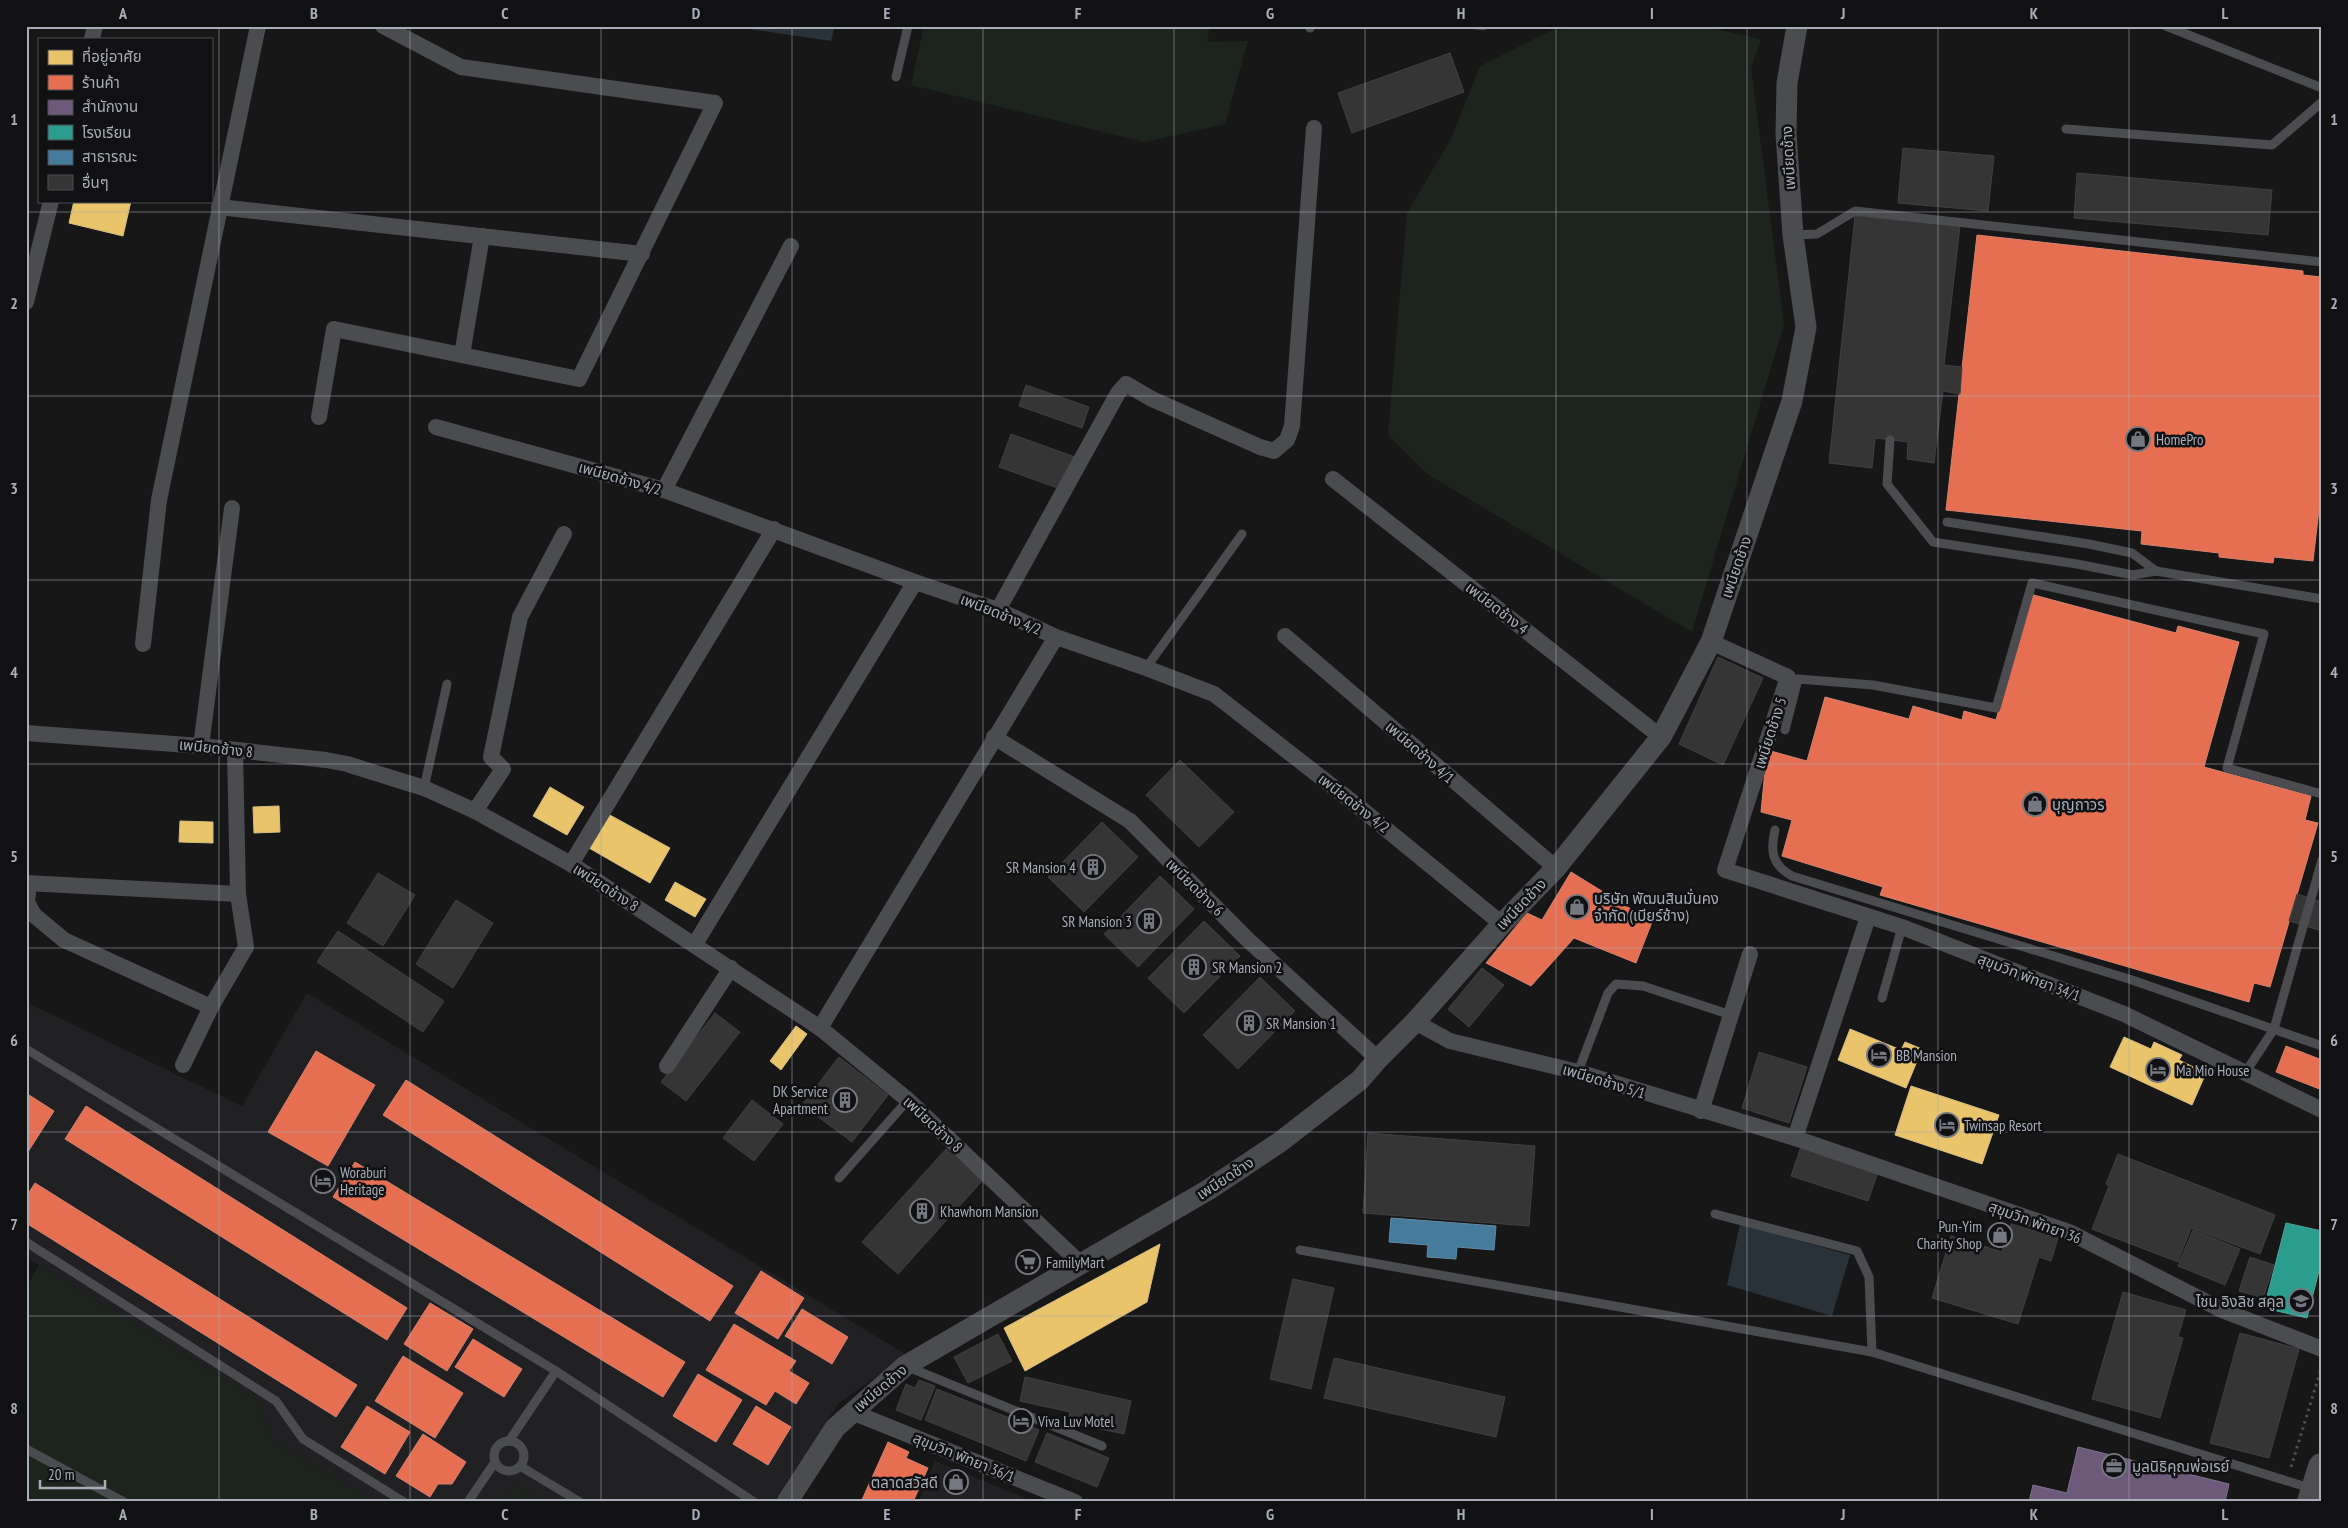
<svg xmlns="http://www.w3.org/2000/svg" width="2348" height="1528" viewBox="0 0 2348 1528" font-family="'PT Sans Narrow','Noto Sans Thai',sans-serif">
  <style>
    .built { fill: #212123 }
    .green { fill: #1d241e }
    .water { fill: #2a3239 }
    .homes { fill: #e9c46a; stroke: #d6bd81 }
    .shops { fill: #e76f51; stroke: #d48270 }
    .offices { fill: #6d597a; stroke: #7f728d }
    .schools { fill: #2a9d8f; stroke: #50a29b }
    .public { fill: #457b9d; stroke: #638aa5 }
    .building { fill: #353536; stroke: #3f4043 }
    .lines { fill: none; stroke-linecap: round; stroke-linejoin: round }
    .path { stroke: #4d4e52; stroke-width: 3; stroke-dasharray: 2.5 4; stroke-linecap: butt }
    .service { stroke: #4b4c50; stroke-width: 9 }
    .minor { stroke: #4b4c50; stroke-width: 16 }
    .tertiary { stroke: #4b4c50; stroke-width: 21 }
    .trunk { stroke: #4e4e52; stroke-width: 28 }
    .grid { fill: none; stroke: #a8adb8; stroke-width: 1; stroke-opacity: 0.55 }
    .labels { text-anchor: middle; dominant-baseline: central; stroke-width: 5; stroke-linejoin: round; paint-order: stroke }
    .street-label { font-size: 15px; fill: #a8adb8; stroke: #111113 }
    .poi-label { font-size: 15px; fill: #a8adb8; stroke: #111113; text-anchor: start }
    .neatline { fill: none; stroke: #a8adb8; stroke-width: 2 }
    .grid-label { font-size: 16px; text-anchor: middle; font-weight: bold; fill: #a8adb8 }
  </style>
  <rect width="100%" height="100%" fill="#171717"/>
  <g class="built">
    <path d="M307 993 907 1355 838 1404 774 1502H541L515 1485 501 1502H375L272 1441 258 1400 26 1257V1002L242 1106Z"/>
    <path d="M935 1461 1035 1502H918Z"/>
  </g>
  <g class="green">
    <path d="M924 26H1210L1207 42 1248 41 1225 124 1144 142 911 85Z"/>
    <path d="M1587 26H1702L1761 39 1751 68 1784 324 1692 632 1427 474 1388 435 1407 213 1452 137 1480 66 1550 31Z"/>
    <path d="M39 1265 258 1400 272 1441 375 1502H26V1288Z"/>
    <path d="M515 1485 541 1502H501Z"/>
  </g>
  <g class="water">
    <path d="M729 26H835L831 41Z"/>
    <path d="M1740 1224 1850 1255 1832 1316 1727 1285Z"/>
  </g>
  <g class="homes">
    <path d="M74 201H131L123 236 69 223Z"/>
    <path d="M550 787 584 807 567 835 533 816Z"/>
    <path d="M279 806 280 832 254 833 253 807Z"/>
    <path d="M608 814 670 848 650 883 589 848Z"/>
    <path d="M180 821 213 822V843L179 842Z"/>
    <path d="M675 882 706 899 695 917 665 900Z"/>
    <path d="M796 1026 807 1034 781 1070 770 1061Z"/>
    <path d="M1850 1029 1901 1050 1905 1042 1922 1049 1906 1088 1838 1060Z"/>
    <path d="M2124 1037 2151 1049 2154 1042 2182 1055 2179 1060 2206 1073 2192 1105 2110 1067Z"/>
    <path d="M1911 1086 1999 1115 1982 1164 1895 1135Z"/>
    <path d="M1160 1244 1147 1302 1025 1371 1004 1328Z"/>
  </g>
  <g class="shops">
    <path d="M1977 235 2303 271V275L2322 277V484L2313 561 2274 557 2273 563 2219 557V553L2141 544 2142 531 1946 510Z"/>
    <path d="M2030 594 2176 633 2178 626 2239 642 2204 767 2311 796 2305 820 2318 823 2270 987 2254 983 2249 1002 1880 895 1883 887 1782 856 1792 820 1761 812 1767 750 1807 761 1825 697 1909 719 1913 706 1962 720 1964 711 1996 720Z"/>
    <path d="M1571 872 1652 922 1636 963 1574 938 1531 986 1486 963 1527 913 1542 920Z"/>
    <path d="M2286 1046 2322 1060V1090L2276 1072Z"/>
    <path d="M316 1051 375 1085 328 1166 268 1132Z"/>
    <path d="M406 1080 733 1286 710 1321 383 1115Z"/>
    <path d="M26 1093 54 1111 26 1155Z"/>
    <path d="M86 1106 407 1308 387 1340 65 1139Z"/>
    <path d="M355 1162 685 1362 663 1397 333 1197Z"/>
    <path d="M35 1183 357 1385 336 1417 26 1223V1197Z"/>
    <path d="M761 1271 804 1298 778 1339 735 1313Z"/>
    <path d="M430 1303 473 1329 447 1371 404 1344Z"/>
    <path d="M802 1309 848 1337 832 1364 785 1336Z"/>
    <path d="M734 1324 796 1361 789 1371 809 1383 796 1404 775 1391 766 1405 706 1370Z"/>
    <path d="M473 1339 522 1369 504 1397 455 1367Z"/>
    <path d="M403 1356 463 1393 435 1438 375 1401Z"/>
    <path d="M698 1374 742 1400 716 1442 673 1416Z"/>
    <path d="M367 1406 410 1432 385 1474 341 1447Z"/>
    <path d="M756 1406 791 1427 768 1465 733 1444Z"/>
    <path d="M423 1434 466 1462 452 1484H438L430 1497 396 1476Z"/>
    <path d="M888 1442 909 1452 906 1458 928 1468 913 1502H861Z"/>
  </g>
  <path class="offices" d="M2078 1447 2229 1484 2225 1502H2029L2033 1485 2067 1493Z"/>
  <path class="schools" d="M2286 1223 2322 1231V1259L2307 1318 2264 1308Z"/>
  <path class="public" d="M1391 1218 1496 1226 1494 1250 1457 1247 1456 1259 1427 1257 1428 1245 1389 1242Z"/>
  <g class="building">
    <path d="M1451 26H1485V30Z"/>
    <path d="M1450 53 1464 92 1352 133 1338 93Z"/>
    <path d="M1903 148 1994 156 1988 211 1898 203Z"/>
    <path d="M2077 173 2272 190 2268 235 2074 218Z"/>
    <path d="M1855 216 1960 226 1944 365 1962 367 1960 394 1943 391 1934 463 1907 459 1908 442 1875 438 1872 468 1829 463Z"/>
    <path d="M1026 385 1089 407 1082 428 1019 406Z"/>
    <path d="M1011 434 1075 457 1063 490 999 467Z"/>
    <path d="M1718 657 1763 678 1723 765 1679 744Z"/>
    <path d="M1180 760 1234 812 1199 847 1146 795Z"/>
    <path d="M1102 822 1138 857 1084 912 1048 877Z"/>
    <path d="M378 873 415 895 383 946 347 923Z"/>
    <path d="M1160 876 1194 909 1138 967 1104 934Z"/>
    <path d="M2297 894 2322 902V931L2289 921Z"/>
    <path d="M456 900 493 923 453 988 416 964Z"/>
    <path d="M1204 921 1240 956 1184 1013 1148 978Z"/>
    <path d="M338 931 444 1001 423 1032 317 962Z"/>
    <path d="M1482 968 1504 985 1469 1027 1448 1009Z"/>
    <path d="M1260 977 1295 1011 1238 1069 1203 1035Z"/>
    <path d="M715 1013 740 1032 686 1101 661 1082Z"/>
    <path d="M1759 1052 1807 1067 1789 1123 1742 1108Z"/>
    <path d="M839 1057 888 1095 852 1142 802 1105Z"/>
    <path d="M752 1100 783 1124 754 1161 723 1138Z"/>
    <path d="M1368 1133 1535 1146 1529 1226 1363 1213Z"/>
    <path d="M1801 1147 1878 1172 1868 1201 1791 1176Z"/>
    <path d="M946 1149 982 1181 898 1274 862 1242Z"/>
    <path d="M2118 1154 2275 1215 2260 1254 2191 1228 2178 1262 2092 1229 2109 1186 2106 1184Z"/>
    <path d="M2011 1224 2058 1238 2051 1261 2039 1257 2018 1324 1932 1298 1951 1236 2002 1252Z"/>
    <path d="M2193 1230 2240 1249 2225 1285 2178 1266Z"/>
    <path d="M2250 1257 2274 1265 2263 1298 2239 1291Z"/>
    <path d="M1293 1279 1334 1288 1311 1389 1270 1379Z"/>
    <path d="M2123 1292 2186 1310 2178 1337 2183 1338 2160 1418 2092 1399Z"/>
    <path d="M2240 1333 2299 1349 2269 1458 2210 1443Z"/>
    <path d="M998 1334 1012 1361 968 1383 954 1357Z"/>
    <path d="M1334 1358 1505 1397 1496 1437 1324 1398Z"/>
    <path d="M1025 1377 1131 1401 1124 1434 1068 1422 1070 1412 1020 1401Z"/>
    <path d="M919 1380 935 1386 921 1420 896 1410 906 1384 915 1388Z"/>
    <path d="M937 1389 1039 1430 1026 1461 925 1420Z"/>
    <path d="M1047 1433 1109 1458 1097 1487 1035 1462Z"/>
  </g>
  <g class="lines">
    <path class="path" d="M2291 1467 2322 1366"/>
    <g class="service">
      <path d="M2166 26 2322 88"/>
      <path d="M1310 28V26"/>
      <path d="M896 77 908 26"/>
      <path d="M2066 129 2272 145 2322 102"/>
      <path d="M1793 235 1817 234 1855 211 2322 262"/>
      <path d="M1890 440 1887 484 1933 542 2077 564 2133 575 2156 571 2322 599"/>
      <path d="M1947 522 2089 544 2132 553 2156 571"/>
      <path d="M1146 668 1242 534"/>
      <path d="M1785 730 1798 679 1873 685 1996 708 2032 583 2264 634 2227 768 2322 794"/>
      <path d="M424 788 447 684"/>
      <path d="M1775 830C1770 851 1772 865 1792 876L2129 979 2322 1046"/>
      <path d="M1882 998 1902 927"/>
      <path d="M26 1049 556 1371 754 1502"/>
      <path d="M1578 1072 1608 993 1616 984 1643 986 1731 1015"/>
      <path d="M2245 1073 2274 1029 2322 860"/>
      <path d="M839 1178 908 1100"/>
      <path d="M1715 1214 1857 1251 1869 1277 1872 1352"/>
      <path d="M26 1242 276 1401 303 1439 404 1502"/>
      <path d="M1300 1250 1872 1352 2313 1489"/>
      <path d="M908 1367 1102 1446"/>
      <path d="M509 1441 556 1371"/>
      <circle cx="509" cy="1456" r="15"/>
      <path d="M26 1449 124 1502"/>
      <path d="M520 1466 580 1502"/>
      <path d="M468 1502 495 1462"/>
    </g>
    <g class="minor">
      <path d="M92 39 95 26"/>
      <path d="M219 207 642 254"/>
      <path d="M26 302 51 201"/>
      <path d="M462 355 482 236"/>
      <path d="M319 417 334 329 579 379 715 103 461 67 383 26"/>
      <path d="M436 427 664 490 915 582 998 610 1056 637 1146 668 1214 694 1359 807 1502 924"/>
      <path d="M1333 479 1661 737"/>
      <path d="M664 490 791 246"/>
      <path d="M998 610 1118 393 1126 384 1152 399 1260 447 1274 451 1287 440 1292 426 1314 128"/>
      <path d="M1285 636 1556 868"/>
      <path d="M1711 642 1788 677 1725 870 1902 927 2124 1014 2322 1110"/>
      <path d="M143 644 159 500 258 26"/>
      <path d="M26 733 201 746 326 760 347 764 424 788 475 811 571 864 820 1028 908 1100 1082 1265"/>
      <path d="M994 737 1130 821 1247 939 1378 1059"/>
      <path d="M201 746 232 508"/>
      <path d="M475 811 503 769 491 757 520 617 564 534"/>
      <path d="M571 864 774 529"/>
      <path d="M26 883 238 894"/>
      <path d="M29 883 27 902 34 915 64 940 211 1007"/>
      <path d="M695 944 915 582"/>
      <path d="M1415 1022 1450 1041 1578 1072 1795 1138 2069 1232 2222 1310 2322 1349"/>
      <path d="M820 1028 1056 637"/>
      <path d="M183 1065 211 1007 246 947 238 894 235 750"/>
      <path d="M667 1066 731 968"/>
      <path d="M1701 1111 1750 954"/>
      <path d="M1795 1138 1868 917"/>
      <path d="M852 1412 1075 1502"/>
    </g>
    <path class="tertiary" d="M787 1502 835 1428 905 1366 1208 1190 1280 1142 1360 1080 1378 1059 1415 1022 1502 924 1556 868 1661 737 1711 642 1792 401 1806 327 1793 235 1786 134 1787 83 1797 26"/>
    <path class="trunk" d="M2311 1502 2322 1467"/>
  </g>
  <path class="grid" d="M219 26V1502M410 26V1502M601 26V1502M792 26V1502M983 26V1502M1174 26V1502M1365 26V1502M1556 26V1502M1747 26V1502M1938 26V1502M2129 26V1502M26 212H2322M26 396H2322M26 580H2322M26 764H2322M26 948H2322M26 1132H2322M26 1316H2322"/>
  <defs>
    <symbol id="shop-ring" viewBox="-11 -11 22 22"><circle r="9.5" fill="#111113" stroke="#757880" stroke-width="1.5"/><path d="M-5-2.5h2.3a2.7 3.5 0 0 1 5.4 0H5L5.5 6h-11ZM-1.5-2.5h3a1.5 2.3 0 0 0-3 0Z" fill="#757880"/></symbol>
    <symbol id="building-ring" viewBox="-11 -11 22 22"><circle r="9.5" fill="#111113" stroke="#757880" stroke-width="1.5"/><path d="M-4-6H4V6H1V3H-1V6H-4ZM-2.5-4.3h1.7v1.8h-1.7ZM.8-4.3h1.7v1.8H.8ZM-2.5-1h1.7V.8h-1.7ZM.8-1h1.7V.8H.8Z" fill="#757880"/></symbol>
    <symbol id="hotel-ring" viewBox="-11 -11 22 22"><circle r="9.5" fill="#111113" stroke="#757880" stroke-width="1.5"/><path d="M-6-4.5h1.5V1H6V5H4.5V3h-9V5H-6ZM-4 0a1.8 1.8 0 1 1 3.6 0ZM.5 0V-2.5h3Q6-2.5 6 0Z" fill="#757880"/></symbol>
    <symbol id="supermarket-ring" viewBox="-11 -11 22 22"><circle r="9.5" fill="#111113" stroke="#757880" stroke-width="1.5"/><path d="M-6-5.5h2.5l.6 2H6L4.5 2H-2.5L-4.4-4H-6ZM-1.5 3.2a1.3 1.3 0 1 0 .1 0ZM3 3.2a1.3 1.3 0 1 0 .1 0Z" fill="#757880"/></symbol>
    <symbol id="school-ring" viewBox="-11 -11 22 22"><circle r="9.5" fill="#111113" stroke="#757880" stroke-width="1.5"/><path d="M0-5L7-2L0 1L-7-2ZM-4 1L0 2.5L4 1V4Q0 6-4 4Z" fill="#757880"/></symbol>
    <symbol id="office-ring" viewBox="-11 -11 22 22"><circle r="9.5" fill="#111113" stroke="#757880" stroke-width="1.5"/><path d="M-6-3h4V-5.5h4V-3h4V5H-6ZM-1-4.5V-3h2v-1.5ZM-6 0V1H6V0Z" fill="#757880"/></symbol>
  </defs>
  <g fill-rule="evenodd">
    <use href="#shop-ring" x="2124" y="425" width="28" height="28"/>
    <use href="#shop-ring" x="2021" y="790" width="28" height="28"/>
    <use href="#building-ring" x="1079" y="853" width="28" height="28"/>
    <use href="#shop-ring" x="1563" y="893" width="28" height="28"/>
    <use href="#building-ring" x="1135" y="907" width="28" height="28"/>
    <use href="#building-ring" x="1180" y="953" width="28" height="28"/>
    <use href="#building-ring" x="1235" y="1009" width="28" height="28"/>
    <use href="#hotel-ring" x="1865" y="1041" width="28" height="28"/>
    <use href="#hotel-ring" x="2144" y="1056" width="28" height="28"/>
    <use href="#building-ring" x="831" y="1086" width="28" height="28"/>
    <use href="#hotel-ring" x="1933" y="1111" width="28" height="28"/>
    <use href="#hotel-ring" x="309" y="1167" width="28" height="28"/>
    <use href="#building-ring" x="908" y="1197" width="28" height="28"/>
    <use href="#shop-ring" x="1986" y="1221" width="28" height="28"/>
    <use href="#supermarket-ring" x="1014" y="1248" width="28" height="28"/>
    <use href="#school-ring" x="2287" y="1287" width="28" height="28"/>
    <use href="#hotel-ring" x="1007" y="1407" width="28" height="28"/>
    <use href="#office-ring" x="2100" y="1452" width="28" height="28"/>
    <use href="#shop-ring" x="942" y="1468" width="28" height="28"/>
  </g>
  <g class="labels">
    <g class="street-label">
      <text transform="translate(1788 158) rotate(-93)">เพนียดช้าง</text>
      <text transform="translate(620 478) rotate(16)">เพนียดช้าง 4/2</text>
      <text transform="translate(1736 567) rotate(-71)">เพนียดช้าง</text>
      <text transform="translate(1497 608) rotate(38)">เพนียดช้าง 4</text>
      <text transform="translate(1001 614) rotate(22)">เพนียดช้าง 4/2</text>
      <text transform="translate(1770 733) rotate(-72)">เพนียดช้าง 5</text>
      <text transform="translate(216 748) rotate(6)">เพนียดช้าง 8</text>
      <text transform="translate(1420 752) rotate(41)">เพนียดช้าง 4/1</text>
      <text transform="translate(1354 803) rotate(38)">เพนียดช้าง 4/2</text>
      <text transform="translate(606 887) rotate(33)">เพนียดช้าง 8</text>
      <text transform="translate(1195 887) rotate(45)">เพนียดช้าง 6</text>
      <text transform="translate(1521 904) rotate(-46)">เพนียดช้าง</text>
      <text transform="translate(2029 977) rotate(21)">สุขุมวิท พัทยา 34/1</text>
      <text transform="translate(1604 1081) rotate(17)">เพนียดช้าง 5/1</text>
      <text transform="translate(933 1124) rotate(43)">เพนียดช้าง 8</text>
      <text transform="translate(1225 1178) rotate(-33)">เพนียดช้าง</text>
      <text transform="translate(2035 1222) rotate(20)">สุขุมวิท พัทยา 36</text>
      <text transform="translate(880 1388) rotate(-40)">เพนียดช้าง</text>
      <text transform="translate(964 1457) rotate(22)">สุขุมวิท พัทยา 36/1</text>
    </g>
    <g class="poi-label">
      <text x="2156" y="439">HomePro</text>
      <text x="2052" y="804">บุญถาวร</text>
      <text x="1076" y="867" text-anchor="end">SR Mansion 4</text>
      <text x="1594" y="898">บริษัท พัฒนสินมั่นคง<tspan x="1594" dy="17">จำกัด (เบียร์ช้าง)</tspan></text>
      <text x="1132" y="921" text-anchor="end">SR Mansion 3</text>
      <text x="1212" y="967">SR Mansion 2</text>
      <text x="1266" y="1023">SR Mansion 1</text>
      <text x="1896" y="1055">BB Mansion</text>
      <text x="2176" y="1070">Ma Mio House</text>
      <text x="828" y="1091" text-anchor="end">DK Service<tspan x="828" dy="17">Apartment</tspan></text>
      <text x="1964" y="1125">Twinsap Resort</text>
      <text x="340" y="1172">Woraburi<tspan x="340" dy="17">Heritage</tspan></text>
      <text x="940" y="1211">Khawhom Mansion</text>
      <text x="1982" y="1226" text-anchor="end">Pun-Yim<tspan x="1982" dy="17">Charity Shop</tspan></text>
      <text x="1046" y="1262">FamilyMart</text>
      <text x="2284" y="1301" text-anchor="end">ไชน อิงลิช สคูล</text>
      <text x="1038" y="1421">Viva Luv Motel</text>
      <text x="2132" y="1466">มูลนิธิคุณพ่อเรย์</text>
      <text x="938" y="1482" text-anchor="end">ตลาดสวัสดี</text>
    </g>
  </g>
  <rect width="2348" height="1528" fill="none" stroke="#111113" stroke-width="55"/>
  <rect x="38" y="38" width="175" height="165" fill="#111113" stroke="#4d4f55"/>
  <rect x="48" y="50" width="25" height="15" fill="#e9c46a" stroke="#4d4f55"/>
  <text x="82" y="62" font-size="15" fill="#a8adb8">ที่อยู่อาศัย</text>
  <rect x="48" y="75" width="25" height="15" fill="#e76f51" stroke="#4d4f55"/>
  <text x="82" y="88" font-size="15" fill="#a8adb8">ร้านค้า</text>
  <rect x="48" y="100" width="25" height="15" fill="#6d597a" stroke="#4d4f55"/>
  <text x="82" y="112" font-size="15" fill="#a8adb8">สำนักงาน</text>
  <rect x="48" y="125" width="25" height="15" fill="#2a9d8f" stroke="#4d4f55"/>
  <text x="82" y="138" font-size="15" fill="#a8adb8">โรงเรียน</text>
  <rect x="48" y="150" width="25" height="15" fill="#457b9d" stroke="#4d4f55"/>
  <text x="82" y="162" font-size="15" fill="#a8adb8">สาธารณะ</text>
  <rect x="48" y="175" width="25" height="15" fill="#353536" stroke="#4d4f55"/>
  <text x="82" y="188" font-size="15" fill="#a8adb8">อื่นๆ</text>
  <path d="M40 1480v8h65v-8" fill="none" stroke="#a8adb8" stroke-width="2.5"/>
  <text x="48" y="1480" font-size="15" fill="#a8adb8" stroke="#111113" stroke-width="4" paint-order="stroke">20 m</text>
  <rect x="28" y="28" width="2292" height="1472" class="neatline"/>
  <g class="grid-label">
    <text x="123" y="19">A</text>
    <text x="314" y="19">B</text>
    <text x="505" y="19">C</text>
    <text x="696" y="19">D</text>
    <text x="887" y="19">E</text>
    <text x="1078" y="19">F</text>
    <text x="1270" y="19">G</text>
    <text x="1461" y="19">H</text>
    <text x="1652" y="19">I</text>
    <text x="1843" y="19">J</text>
    <text x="2034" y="19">K</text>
    <text x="2225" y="19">L</text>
    <text x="14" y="125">1</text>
    <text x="2334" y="125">1</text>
    <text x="14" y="309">2</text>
    <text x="2334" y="309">2</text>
    <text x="14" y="494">3</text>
    <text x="2334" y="494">3</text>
    <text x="14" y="678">4</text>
    <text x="2334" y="678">4</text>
    <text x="14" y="862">5</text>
    <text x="2334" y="862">5</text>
    <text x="14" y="1046">6</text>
    <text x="2334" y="1046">6</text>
    <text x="14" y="1230">7</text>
    <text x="2334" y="1230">7</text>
    <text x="14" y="1414">8</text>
    <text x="2334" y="1414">8</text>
    <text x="123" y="1520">A</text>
    <text x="314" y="1520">B</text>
    <text x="505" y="1520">C</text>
    <text x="696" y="1520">D</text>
    <text x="887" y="1520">E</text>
    <text x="1078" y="1520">F</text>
    <text x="1270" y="1520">G</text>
    <text x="1461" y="1520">H</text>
    <text x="1652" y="1520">I</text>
    <text x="1843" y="1520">J</text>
    <text x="2034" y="1520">K</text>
    <text x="2225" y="1520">L</text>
  </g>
</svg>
